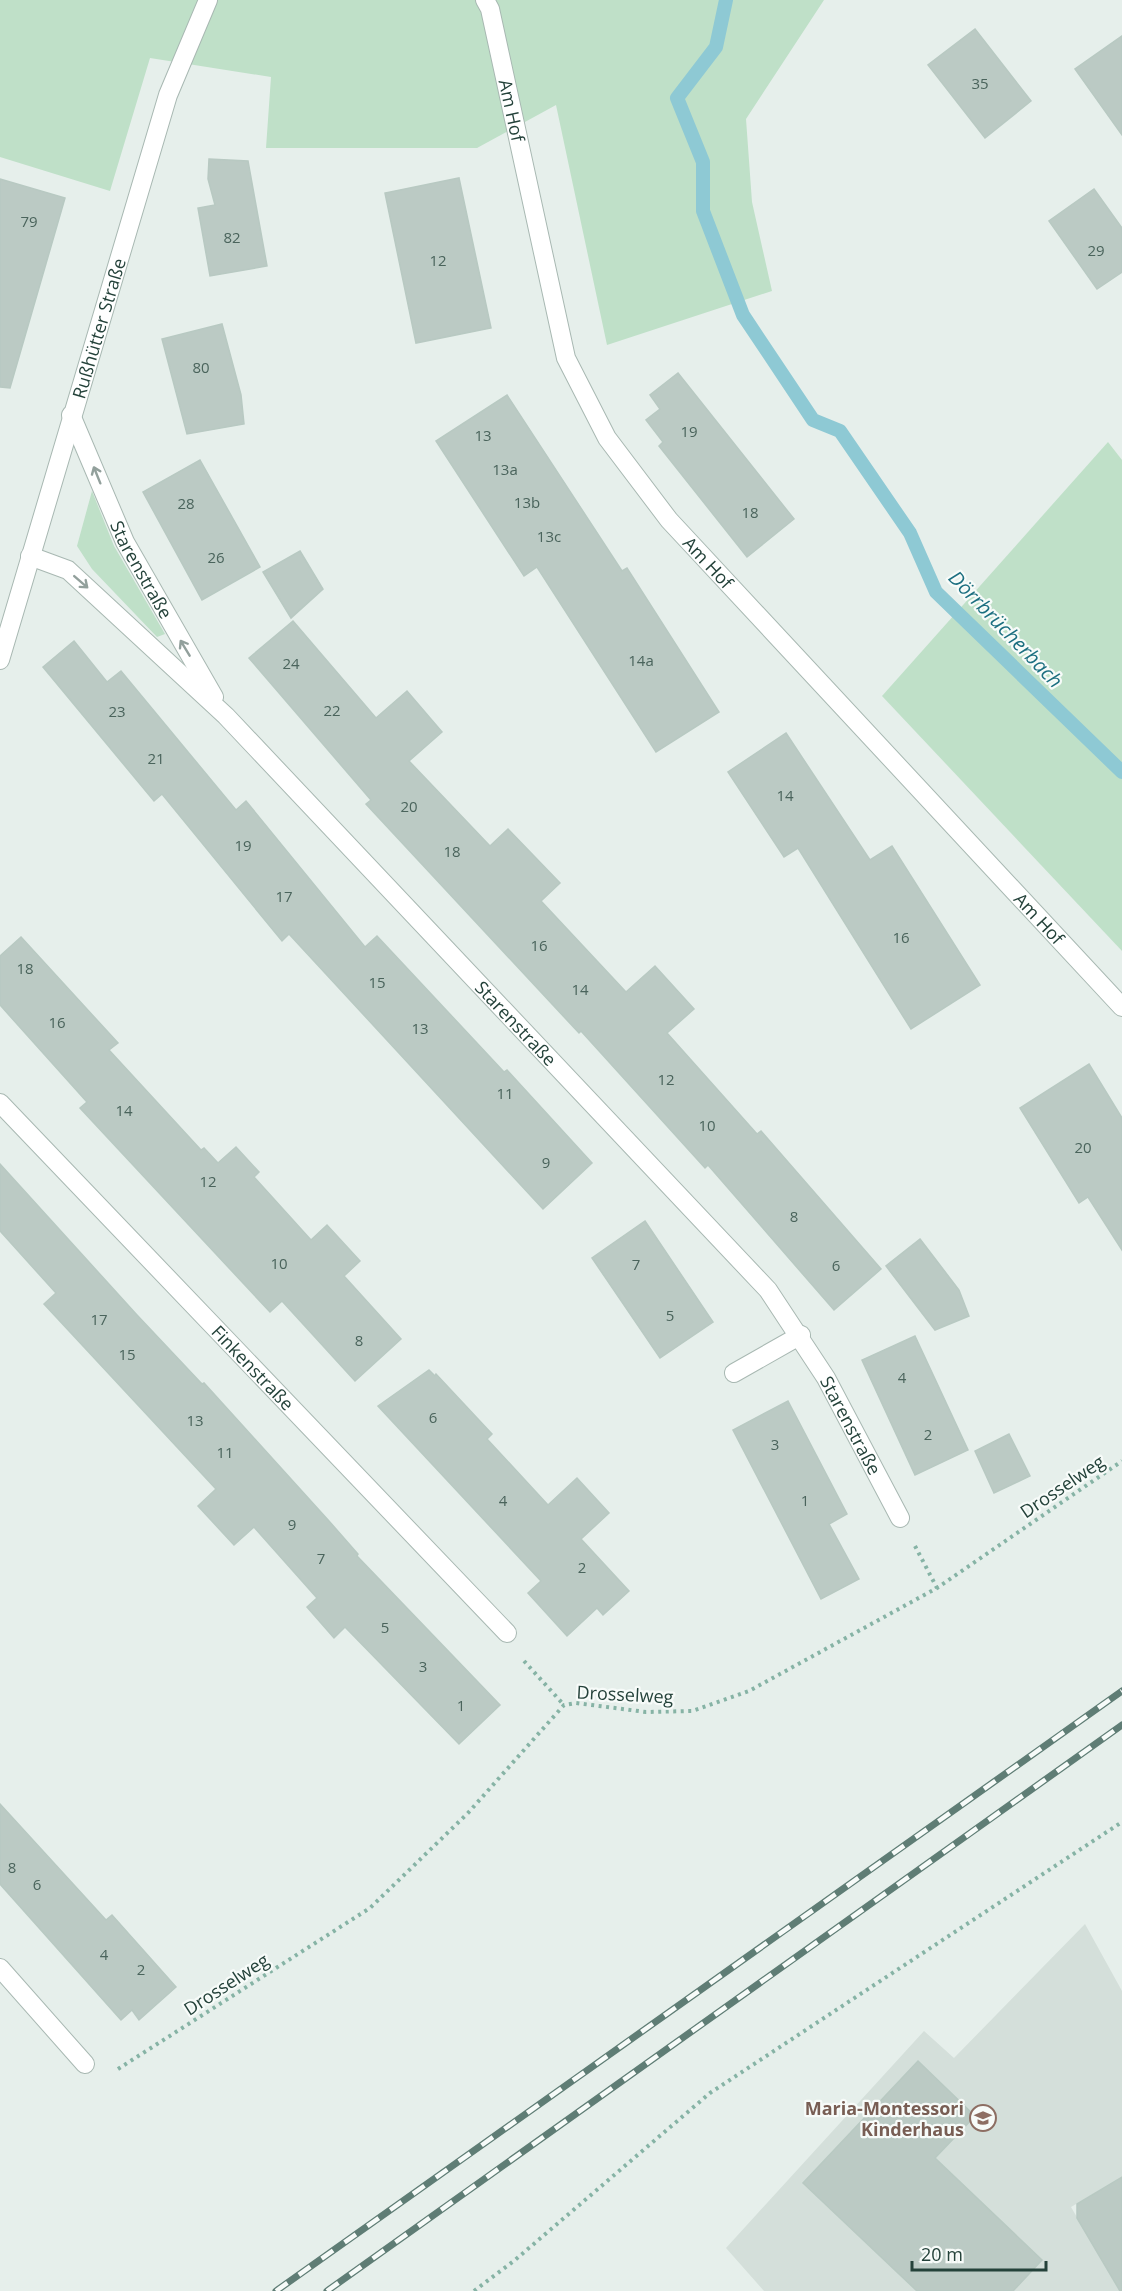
<svg xmlns="http://www.w3.org/2000/svg" width="1122" height="2291" viewBox="0 0 1122 2291" font-family="'Open Sans',sans-serif">
  <style>
    .built { fill: #d4dfda }
    .green { fill: #bfe0c8 }
    .lines { fill: none; stroke-linecap: round; stroke-linejoin: round }
    .stream { stroke: #8ec9d4; stroke-width: 14 }
    .building { fill: #bbcac4; stroke: #b8c9c2; stroke-width: 1.5 }
    .street-casing { stroke: #a8b8b2; stroke-width: 20 }
    .path { stroke: #86b3a5; stroke-width: 4; stroke-dasharray: 3 4.5; stroke-linecap: butt }
    .street { stroke: #fff; stroke-width: 18 }
    .rail-casing { stroke: #5f7d75; stroke-width: 7 }
    .rail { stroke: #f7fbf9; stroke-width: 4.5; stroke-dasharray: 14; stroke-linecap: butt }
    .oneway { stroke: #92a09c }
    .labels { text-anchor: middle; dominant-baseline: central; stroke-width: 4.5; stroke-linejoin: round; paint-order: stroke }
    .number-label { font-size: 15px; fill: #4a645c }
    .street-label { font-size: 18px; fill: #24423a; stroke: #f7fbf9 }
    .education-label { font-size: 18px; font-weight: bold; fill: #785e54; stroke: #f7fbf9; text-anchor: end }
    .water-label { font-size: 20px; font-style: italic; fill: #1c6f80; stroke: #f7fbf9 }
  </style>
  <rect width="100%" height="100%" fill="#e6efeb"/>
  <path class="built" d="M1085 1924 1122 1991V2177L1071 2207 1120 2291H764L726 2248 924 2031 954 2058Z"/>
  <g class="green">
    <path d="M0 0H824L746 119 752 202 772 291 607 345 556 105 477 148H266L271 77 150 58 110 191 0 157Z"/>
    <path d="M1108 442 1122 460V951L882 696Z"/>
    <path d="M92 491 114 546 165 634 157 637 92 569 77 546Z"/>
  </g>
  <g class="lines">
    <path class="stream" d="M726 0 716 47 677 98 703 162V211L743 315 813 420 840 431 910 533 936 592 1122 772"/>
  </g>
  <g class="building">
    <path d="M975 29 1031 101 985 138 928 65Z"/>
    <path d="M1122 36V135L1075 69Z"/>
    <path d="M209 159 248 161 267 266 210 276 198 208 215 205 208 179Z"/>
    <path d="M459 178 491 328 416 343 385 193Z"/>
    <path d="M0 179 65 198 10 388 0 387Z"/>
    <path d="M1094 189 1122 228V272L1097 289 1049 221Z"/>
    <path d="M222 324 241 395 244 424 187 434 162 339Z"/>
    <path d="M678 373 794 519 747 557 659 446 663 442 646 420 660 409 650 395Z"/>
    <path d="M507 395 622 571 627 568 719 712 656 752 537 567 524 576 436 441Z"/>
    <path d="M200 460 260 567 202 600 143 492Z"/>
    <path d="M300 551 323 589 291 618 263 572Z"/>
    <path d="M293 621 376 718 407 691 442 732 409 761 490 846 508 829 560 883 541 901 626 992 655 966 694 1009 667 1033 757 1134 761 1131 881 1269 834 1310 708 1165 705 1168 581 1031 579 1033 366 804 371 800 249 658Z"/>
    <path d="M74 641 107 682 121 671 236 810 246 801 365 947 377 936 504 1072 507 1070 592 1163 543 1209 289 934 282 941 162 794 154 801 43 667Z"/>
    <path d="M786 733 870 860 892 846 980 985 911 1029 798 848 784 857 728 772Z"/>
    <path d="M21 937 118 1043 109 1050 201 1150 204 1148 218 1163 236 1147 259 1172 254 1177 311 1240 327 1225 360 1261 344 1276 401 1339 355 1381 282 1301 270 1312 80 1108 87 1102 0 1005V956Z"/>
    <path d="M1089 1064 1122 1118V1250L1088 1197 1079 1203 1020 1108Z"/>
    <path d="M0 1164 137 1315 202 1384 204 1383 329 1521 358 1554 357 1556 500 1705 459 1744 345 1627 334 1638 307 1607 317 1598 254 1527 234 1545 198 1506 216 1489 44 1304 56 1293 0 1231Z"/>
    <path d="M645 1221 713 1322 660 1358 592 1258Z"/>
    <path d="M920 1239 959 1290 969 1316 935 1330 886 1266Z"/>
    <path d="M915 1336 968 1450 915 1475 862 1360Z"/>
    <path d="M429 1370 435 1376 436 1374 492 1434 487 1439 548 1505 577 1478 609 1513 581 1539 629 1591 603 1615 597 1608 567 1636 528 1593 541 1581 378 1406Z"/>
    <path d="M788 1401 847 1514 829 1524 859 1579 821 1599 733 1430Z"/>
    <path d="M1009 1434 1030 1476 994 1493 975 1451Z"/>
    <path d="M0 1804 106 1920 112 1915 176 1987 139 2020 132 2010 121 2020 0 1884Z"/>
    <path d="M918 2061 975 2116 935 2158 1042 2260 1013 2291H917L803 2183Z"/>
    <path d="M1122 2177V2291H1120L1077 2218V2204Z"/>
  </g>
  <g class="lines">
    <defs>
      <g id="street">
        <path id="s1" d="M485 0 490 9 566 358 607 438 669 520 1122 1007"/>
        <path id="s2" d="M71 415 125 542 214 697"/>
        <path id="s3" d="M30 556 68 570 226 716 768 1290 826 1378 900 1518"/>
        <path id="s4" d="M0 660 168 95 208 0"/>
        <path id="s5" d="M0 1103 507 1633"/>
        <path d="M734 1373 801 1335"/>
        <path d="M0 1968 85 2064"/>
      </g>
    </defs>
    <use href="#street" class="street-casing"/>
    <g class="path">
      <path d="M915 1546 937 1588"/>
      <path d="M524 1661 564 1705"/>
      <path d="M118 2069 370 1908 468 1813 564 1705 576 1703 646 1712 692 1711 749 1691 937 1588 1122 1461"/>
      <path d="M474 2291 515 2260 710 2093 1122 1822"/>
    </g>
    <use href="#street" class="street"/>
    <defs>
      <g id="rail">
        <path d="M276 2291 1122 1691"/>
        <path d="M327 2291 1122 1725"/>
      </g>
    </defs>
    <use href="#rail" class="rail-casing"/>
    <use href="#rail" class="rail"/>
  </g>
  <defs><path id="oneway-shaft" d="M-6 0H5M1.5-3L5.5 0L1.5 3" fill="none" stroke-width="1.6" stroke-linecap="round" stroke-linejoin="round" transform="scale(1.5)"/></defs>
  <g class="oneway">
    <use href="#oneway-shaft" transform="translate(97 475) rotate(-112)"/>
    <use href="#oneway-shaft" transform="translate(81 582) rotate(41)"/>
    <use href="#oneway-shaft" transform="translate(185 648) rotate(-121)"/>
  </g>
  <defs>
    <symbol id="school-ring" viewBox="-11 -11 22 22"><circle r="9.5" fill="#f7fbf9" stroke="#8d6e63" stroke-width="1.5"/><path d="M0-5L7-2L0 1L-7-2ZM-4 1L0 2.5L4 1V4Q0 6-4 4Z" fill="#8d6e63"/></symbol>
  </defs>
  <g fill-rule="evenodd">
    <use href="#school-ring" x="968" y="2103" width="30" height="30"/>
  </g>
  <g class="labels">
    <g class="number-label">
      <text x="980" y="83">35</text>
      <text x="29" y="221">79</text>
      <text x="232" y="237">82</text>
      <text x="1096" y="250">29</text>
      <text x="438" y="260">12</text>
      <text x="201" y="367">80</text>
      <text x="689" y="431">19</text>
      <text x="483" y="435">13</text>
      <text x="505" y="469">13a</text>
      <text x="527" y="502">13b</text>
      <text x="186" y="503">28</text>
      <text x="750" y="512">18</text>
      <text x="549" y="536">13c</text>
      <text x="216" y="557">26</text>
      <text x="641" y="660">14a</text>
      <text x="291" y="663">24</text>
      <text x="332" y="710">22</text>
      <text x="117" y="711">23</text>
      <text x="156" y="758">21</text>
      <text x="785" y="795">14</text>
      <text x="409" y="806">20</text>
      <text x="243" y="845">19</text>
      <text x="452" y="851">18</text>
      <text x="284" y="896">17</text>
      <text x="901" y="937">16</text>
      <text x="539" y="945">16</text>
      <text x="25" y="968">18</text>
      <text x="377" y="982">15</text>
      <text x="580" y="989">14</text>
      <text x="57" y="1022">16</text>
      <text x="420" y="1028">13</text>
      <text x="666" y="1079">12</text>
      <text x="505" y="1093">11</text>
      <text x="124" y="1110">14</text>
      <text x="707" y="1125">10</text>
      <text x="1083" y="1147">20</text>
      <text x="546" y="1162">9</text>
      <text x="208" y="1181">12</text>
      <text x="794" y="1216">8</text>
      <text x="279" y="1263">10</text>
      <text x="636" y="1264">7</text>
      <text x="836" y="1265">6</text>
      <text x="670" y="1315">5</text>
      <text x="99" y="1319">17</text>
      <text x="359" y="1340">8</text>
      <text x="127" y="1354">15</text>
      <text x="902" y="1377">4</text>
      <text x="433" y="1417">6</text>
      <text x="195" y="1420">13</text>
      <text x="928" y="1434">2</text>
      <text x="775" y="1444">3</text>
      <text x="225" y="1452">11</text>
      <text x="503" y="1500">4</text>
      <text x="805" y="1500">1</text>
      <text x="292" y="1524">9</text>
      <text x="321" y="1558">7</text>
      <text x="582" y="1567">2</text>
      <text x="385" y="1627">5</text>
      <text x="423" y="1666">3</text>
      <text x="461" y="1705">1</text>
      <text x="12" y="1867">8</text>
      <text x="37" y="1884">6</text>
      <text x="104" y="1954">4</text>
      <text x="141" y="1969">2</text>
    </g>
    <g class="street-label">
      <text stroke="none"><textPath href="#s1" startOffset="114">Am Hof</textPath></text>
      <text stroke="none"><textPath href="#s4" startOffset="346">Rußhütter Straße</textPath></text>
      <text stroke="none"><textPath href="#s1" startOffset="618">Am Hof</textPath></text>
      <text stroke="none"><textPath href="#s2" startOffset="170">Starenstraße</textPath></text>
      <text stroke="none"><textPath href="#s1" startOffset="1104">Am Hof</textPath></text>
      <text stroke="none"><textPath href="#s3" startOffset="678">Starenstraße</textPath></text>
      <text stroke="none"><textPath href="#s5" startOffset="366">Finkenstraße</textPath></text>
      <text stroke="none"><textPath href="#s3" startOffset="1204">Starenstraße</textPath></text>
      <text transform="translate(1062 1486) rotate(-34)">Drosselweg</text>
      <text transform="translate(625 1694) rotate(3)">Drosselweg</text>
      <text transform="translate(226 1984) rotate(-33)">Drosselweg</text>
    </g>
    <g class="education-label">
      <text x="964" y="2108">Maria-Montessori<tspan x="964" dy="21">Kinderhaus</tspan></text>
    </g>
    <g class="water-label">
      <text transform="translate(1006 629) rotate(46)">Dörrbrücherbach</text>
    </g>
  </g>
  <path d="M912 2261v9h134v-9" fill="none" stroke="#24423a" stroke-width="3"/>
  <text x="921" y="2261" font-size="18" fill="#24423a" stroke="#f7fbf9" stroke-width="4.5" paint-order="stroke">20 m</text>
</svg>
